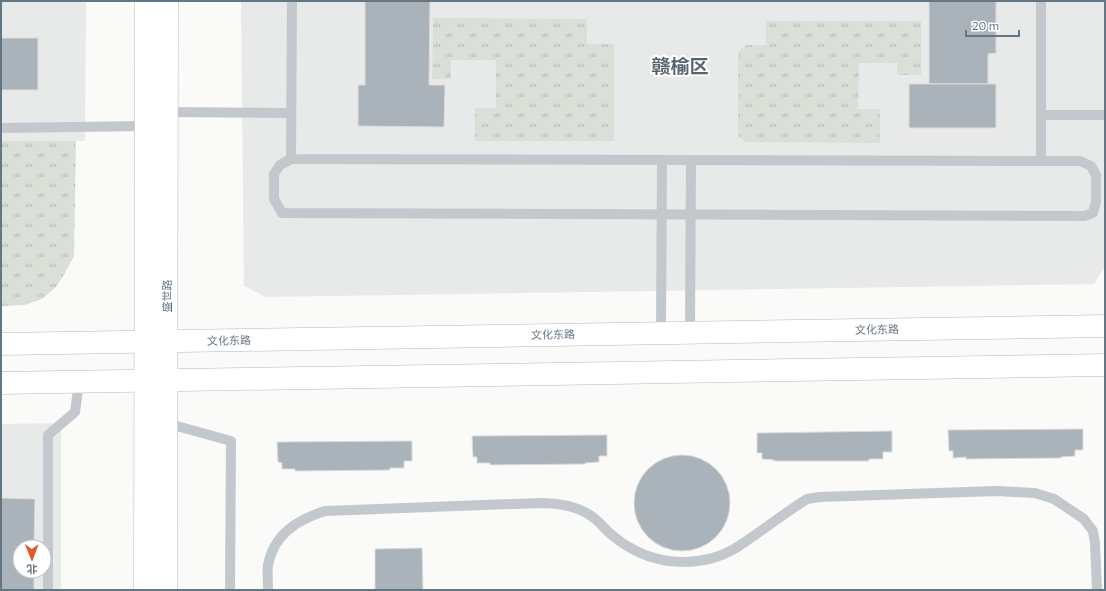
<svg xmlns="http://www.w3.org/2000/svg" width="1106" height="591" viewBox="0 0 1106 591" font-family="Commissioner,'Noto Sans SC',sans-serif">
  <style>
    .built { fill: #e8e9e9; fill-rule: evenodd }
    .grass { fill: url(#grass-tufts) }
    .building { fill: #aab3b9; stroke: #dcdcda }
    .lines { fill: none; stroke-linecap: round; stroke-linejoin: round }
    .secondary-casing { stroke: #b3babf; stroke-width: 23 }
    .service { stroke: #c3c8cc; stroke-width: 10 }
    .secondary { stroke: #fff; stroke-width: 22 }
    .labels { text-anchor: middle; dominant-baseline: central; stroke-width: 4; stroke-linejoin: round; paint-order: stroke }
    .street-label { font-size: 11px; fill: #657683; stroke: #fff }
    .town-label { font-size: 19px; font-weight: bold; fill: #57646e; stroke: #fff }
  </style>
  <defs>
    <pattern id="grass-tufts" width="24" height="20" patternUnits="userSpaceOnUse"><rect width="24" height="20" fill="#dadfd7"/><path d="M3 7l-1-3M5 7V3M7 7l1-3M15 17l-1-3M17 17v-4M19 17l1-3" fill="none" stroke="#b4b9b4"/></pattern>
  </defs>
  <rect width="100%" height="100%" fill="#fafaf8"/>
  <g class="built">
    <path d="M1 1H86L85 141H1Z"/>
    <path d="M241 1H1105V266L1094 284 266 297 244 286Z"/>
    <path d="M61 423V590H1V424ZM20 547H44V571H20Z"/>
  </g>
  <g class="grass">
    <path d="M433 18 587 19V44H614V141H475V108H496V60H451V79H432Z"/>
    <path d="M766 21H921V75H897V63H859L858 109H880V143L746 142 738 136V53L745 45H766Z"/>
    <path d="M1 141H76L74 256 65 273 56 287 42 299 24 305 1 306Z"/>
  </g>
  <g class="building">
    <path d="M365 1H430L429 85H445L444 127 358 126V85H365Z"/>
    <path d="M929 1H996V53L988 54V84H929Z"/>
    <rect x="1" y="38" width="37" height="52"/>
    <rect x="909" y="84" width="87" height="44"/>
    <path d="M1083 429V450H1075V456L1061 457V458L966 459V457L953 458V451H949L948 430Z"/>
    <path d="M892 431V452H883V459H869V461H774V460L762 459V453H757V433Z"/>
    <path d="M607 435V456H599V462L585 463V464L490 465V463H477V457H473L472 436Z"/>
    <path d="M412 441V461H404V468H390V470L295 471V469H282V463L278 462 277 442Z"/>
    <circle cx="682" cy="503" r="48"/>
    <path d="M1 498 35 499 34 547H20V571H34V590H1Z"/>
    <path d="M422 548 423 590H375V549Z"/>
  </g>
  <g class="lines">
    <defs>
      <g id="secondary">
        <path d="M1 344 1105 326"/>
        <path d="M1 383 1105 365"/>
        <path d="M145 590 146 1"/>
        <path d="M166 590 167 1"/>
      </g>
    </defs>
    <use href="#secondary" class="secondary-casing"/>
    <g class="service">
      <path d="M292 1 291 159 1041 161V1"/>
      <path d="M167 112 291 113"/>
      <path d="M1041 115H1105"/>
      <path d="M1 128 145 126"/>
      <path d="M291 159 280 165 274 174V199L282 213 1084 216 1093 213 1096 202V175L1091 166 1080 161H1041"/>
      <path d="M661 332 662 160"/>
      <path d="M690 332 691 160"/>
      <path d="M166 423 231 441 230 590"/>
      <path d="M48 590V435L75 412 79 382"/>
      <path d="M268 590C268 582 267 573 268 565 274 534 297 520 325 511L540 503C559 503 579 506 594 518 601 523 605 530 612 535 617 539 623 544 629 547 662 567 707 567 739 546 762 531 783 514 807 499L820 497 996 491 1035 493 1054 499 1084 519 1093 531 1095 543 1097 590"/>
    </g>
    <use href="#secondary" class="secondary"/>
  </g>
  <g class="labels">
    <g class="street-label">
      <text transform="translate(166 296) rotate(-90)">盛世路</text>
      <text transform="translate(877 329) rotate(-1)">文化东路</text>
      <text transform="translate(553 334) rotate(-1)">文化东路</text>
      <text transform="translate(229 340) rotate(-1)">文化东路</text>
    </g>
    <g class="town-label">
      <text x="680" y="65">赣榆区</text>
    </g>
  </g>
  <rect width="1106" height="591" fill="none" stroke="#657683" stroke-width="4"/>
  <g transform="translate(32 559) rotate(179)"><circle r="19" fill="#ffffff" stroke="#c1c8cd"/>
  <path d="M0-3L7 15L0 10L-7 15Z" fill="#e4572e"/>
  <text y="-6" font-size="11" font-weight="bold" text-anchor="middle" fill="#657683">北</text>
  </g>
  <path d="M966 30v6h53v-6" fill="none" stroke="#657683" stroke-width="2"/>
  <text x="972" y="30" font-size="12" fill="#657683" stroke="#ffffff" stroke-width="3" paint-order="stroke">20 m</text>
</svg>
